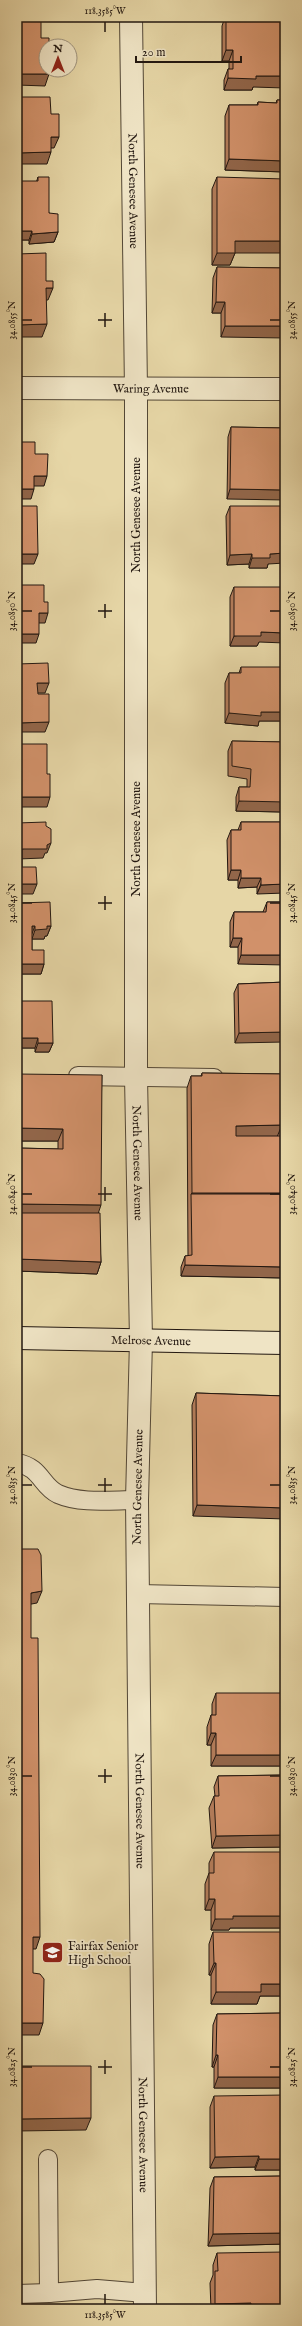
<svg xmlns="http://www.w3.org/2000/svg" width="302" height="2326" viewBox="0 0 302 2326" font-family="'IM FELL English',serif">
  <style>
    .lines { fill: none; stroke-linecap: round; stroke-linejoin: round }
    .service-casing { stroke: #534736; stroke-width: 20 }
    .minor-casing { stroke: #534736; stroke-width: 24 }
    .secondary-casing { stroke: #221710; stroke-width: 24 }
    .service { stroke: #efe4c5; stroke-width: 18 }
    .minor { stroke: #efe4c5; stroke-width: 22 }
    .secondary { stroke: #efe4c5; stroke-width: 22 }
    .wall { fill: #b47d5b; stroke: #221710 }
    .shaded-wall { fill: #92664a; stroke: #221710 }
    .building { fill: #d1916a; stroke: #221710; fill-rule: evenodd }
    .ticks { fill: none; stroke: #221710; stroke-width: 1.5 }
    .labels { text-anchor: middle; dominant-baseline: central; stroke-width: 3.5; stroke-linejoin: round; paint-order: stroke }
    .street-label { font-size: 12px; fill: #221710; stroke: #efe4c5 }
    .poi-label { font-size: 12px; fill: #221710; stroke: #efe4c5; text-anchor: start }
    .neatline { fill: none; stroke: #221710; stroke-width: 1.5 }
    .ticks-label { font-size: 10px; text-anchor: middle; fill: #221710 }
  </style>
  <rect width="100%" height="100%" fill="#e6d6a6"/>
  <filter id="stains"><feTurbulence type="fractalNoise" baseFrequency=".005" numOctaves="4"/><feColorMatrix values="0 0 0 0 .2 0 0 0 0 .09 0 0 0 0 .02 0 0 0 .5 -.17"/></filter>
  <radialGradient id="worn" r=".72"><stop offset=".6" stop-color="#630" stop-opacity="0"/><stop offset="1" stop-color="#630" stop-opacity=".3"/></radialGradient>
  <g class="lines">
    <defs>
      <g id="service">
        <path d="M78 1076 214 1078"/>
        <path d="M17 1463C41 1467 41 1486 58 1494 81 1504 111 1500 137 1500"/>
        <path d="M138 1594 285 1597"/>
        <path d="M48 2159 49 2293 97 2289 145 2293"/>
        <path d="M17 2294 49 2293"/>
      </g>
      <g id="minor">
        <path id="s1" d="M131 17 136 390V1077L141 1340 137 1500 145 2309"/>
        <path id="s2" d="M17 388 285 389"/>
      </g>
      <g id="secondary">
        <path id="s3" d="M17 1338 285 1343"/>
      </g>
    </defs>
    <use href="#service" class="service-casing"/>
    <use href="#minor" class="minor-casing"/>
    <use href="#secondary" class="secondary-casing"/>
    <use href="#service" class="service"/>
    <use href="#minor" class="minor"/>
    <use href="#secondary" class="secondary"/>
  </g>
  <g class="wall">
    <path d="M225 17H230V20L253 87 252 90H224V80L228 69H229V61H222V26Z"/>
    <path d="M277 100H285V172L225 170V116L229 105H257L258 102 276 103Z"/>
    <path d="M38 177 49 213 58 232 54 242 29 244V240H17Z"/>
    <path d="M217 177 235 253 230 265H212V189Z"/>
    <path d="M217 267 285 268 221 337V313H212L213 278Z"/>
    <path d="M231 427 285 428 227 499 228 437Z"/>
    <path d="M230 506 268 564 267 568H249V564L227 565 226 516Z"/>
    <path d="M234 587 259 642 257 646H230V597Z"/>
    <path d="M241 667 285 721H259L258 726 225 723V683L229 673H239Z"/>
    <path d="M232 741 285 742V805H284L282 812 236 811V797L239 787H247V779L228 776V751Z"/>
    <path d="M241 822H285L257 894V887L238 888V880H228L227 840 231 830H238Z"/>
    <path d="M267 902H285L238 964V947H230V922L234 912H263Z"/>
    <path d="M17 903 51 926 47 936H45L44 939H32V950L44 964 41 974H17Z"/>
    <path d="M285 982 235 1043 234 993 238 984Z"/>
    <path d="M17 1001 53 1043 49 1052H35V1048H17Z"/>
    <path d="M202 1073 285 1074V1278L181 1276V1267L185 1256H188L187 1088 191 1076H201Z"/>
    <path d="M102 1075 98 1213 101 1262 97 1274 17 1271V1148L58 1149V1141H17Z"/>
    <path d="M196 1393 285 1396 193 1516 192 1405Z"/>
    <path d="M216 1693 285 1766H211V1745H207V1727L211 1715H212V1704Z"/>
    <path d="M285 1775V1847L212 1848 209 1808 214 1796H215L214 1787 218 1776Z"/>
    <path d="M214 1852 285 1928H230L229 1930H211V1910H205V1884L209 1873V1863Z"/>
    <path d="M213 1932 285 1996H260L257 2004H211V1975H209V1944Z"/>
    <path d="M285 2013V2088H214V2067H212L213 2025 217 2014Z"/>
    <path d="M214 2096 285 2170H255V2167L210 2168V2107Z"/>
    <path d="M285 2176V2244L208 2246 210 2188 214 2177Z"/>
    <path d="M217 2253 285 2309H211L210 2283 213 2275V2265Z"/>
  </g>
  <g class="shaded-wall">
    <path d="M226 50H233L229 61H222Z"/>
    <path d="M17 74H49L45 86 17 85Z"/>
    <path d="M256 76H285V88L253 87 252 90H224L228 78Z"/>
    <path d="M51 137H59L54 148H47Z"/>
    <path d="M51 152 47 164H17V153Z"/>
    <path d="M229 159 285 161V172L225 170Z"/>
    <path d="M18 231H32L29 240H17V234Z"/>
    <path d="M58 232 54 242 29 244 32 234Z"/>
    <path d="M235 241H285V253H235L230 265H212L217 253Z"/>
    <path d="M46 288H53L48 300H42Z"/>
    <path d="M216 302H225L221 313H212Z"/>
    <path d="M47 324 42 337H17V325Z"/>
    <path d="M225 326H285V338L221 337Z"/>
    <path d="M34 476H47L44 486H31Z"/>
    <path d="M17 489H34L31 499H17Z"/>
    <path d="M230 489 285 490V500L227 499Z"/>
    <path d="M285 553V563L268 564 267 568H249L252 558 270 554Z"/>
    <path d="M17 554H38L34 564H17Z"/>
    <path d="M252 554 249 564 227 565 230 555Z"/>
    <path d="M39 613H48L45 623H36Z"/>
    <path d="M261 632 285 633V643L259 642 257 646H230L234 636Z"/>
    <path d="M17 634H39L36 643H17Z"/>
    <path d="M37 683H49L45 693H34Z"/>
    <path d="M261 712H285V721H259L258 726 225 723 229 713Z"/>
    <path d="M49 722 45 732H17V723Z"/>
    <path d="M285 796V805H284L282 812 236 811 239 801Z"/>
    <path d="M17 797H50L47 807H17Z"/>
    <path d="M51 843 47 853H45L43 858 18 859 22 849Z"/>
    <path d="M231 870H241L238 880H228Z"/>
    <path d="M241 878H261L257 887 238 888Z"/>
    <path d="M17 884H37L33 894H17Z"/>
    <path d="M285 884V893L257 894 261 885Z"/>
    <path d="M32 926H35L31 936Z"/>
    <path d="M47 926H51L47 936H45L44 939H32L35 930Z"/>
    <path d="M233 938H242L238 947H230Z"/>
    <path d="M241 955H285V965L238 964Z"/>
    <path d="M17 964H44L41 974H17Z"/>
    <path d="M285 1032V1042L235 1043 239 1033Z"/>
    <path d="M17 1038H38L35 1048H17Z"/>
    <path d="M38 1043H53L49 1052H35Z"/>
    <path d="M282 1125 277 1137 232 1138 236 1126Z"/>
    <path d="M17 1128 63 1129 58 1141H17Z"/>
    <path d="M192 1193H285V1205L191 1194Z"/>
    <path d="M17 1204 101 1205 97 1217 17 1216Z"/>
    <path d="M17 1259 101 1262 97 1274 17 1271Z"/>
    <path d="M185 1265 285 1267V1278L181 1276Z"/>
    <path d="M197 1505 285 1508V1519L193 1516Z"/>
    <path d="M42 1591 37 1603 26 1605 31 1593Z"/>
    <path d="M211 1733H216L211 1745H207Z"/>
    <path d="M216 1755H285V1766H211Z"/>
    <path d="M285 1835V1847L212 1848 216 1836Z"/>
    <path d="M209 1899H215L211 1910H205Z"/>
    <path d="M233 1916H285V1928H230L229 1930H211L215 1919Z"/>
    <path d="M33 1937H40L36 1949H28Z"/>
    <path d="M214 1963H216L211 1975H209Z"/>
    <path d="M261 1984H285V1996H260L257 2004H211L216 1992Z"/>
    <path d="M17 2023H43L39 2035H17Z"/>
    <path d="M216 2055H218L214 2067H212Z"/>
    <path d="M218 2077H285V2088H214Z"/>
    <path d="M91 2118 86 2130 17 2131V2119Z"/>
    <path d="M259 2156 255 2167 210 2168 215 2157Z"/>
    <path d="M259 2159H285V2170H255Z"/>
    <path d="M285 2233V2244L208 2246 213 2234Z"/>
    <path d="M251 2303 249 2309H213L215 2304Z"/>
  </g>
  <g class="building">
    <path d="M17 17H41V38H49V46H46V70H49V74H17Z"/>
    <path d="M226 17H230V20H285V76H256V79L228 78V69H233V50H226Z"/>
    <path d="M17 97H50L51 114H59V137H51V152L17 153Z"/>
    <path d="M277 100H285V161L229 159V105H258V102L277 103Z"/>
    <path d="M38 177H49V213L58 214V232L32 234V231H18V235H17V181H38Z"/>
    <path d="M217 177 285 179V241H235V253H217Z"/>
    <path d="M46 253V281H53V288H46L47 324 17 325V254Z"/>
    <path d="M217 267 285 268V326H225V302H216Z"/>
    <path d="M231 427 285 428V490L230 489Z"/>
    <path d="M17 442H35V454H48L47 476H34V489H17Z"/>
    <path d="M17 506H37L38 554H17Z"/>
    <path d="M230 506H285V553L270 554V558H252V554L230 555Z"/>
    <path d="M17 585H44V602H48V613H39V634H17Z"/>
    <path d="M234 587H285V633L261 632V636H234Z"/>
    <path d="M48 663 49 683H37L38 694H49V722L17 723V664Z"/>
    <path d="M241 667H285V712H261V716L229 713V673H241Z"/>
    <path d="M232 741 285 742V802L239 801V787H250L251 769 232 766Z"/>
    <path d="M17 744H47V774H50V797H17Z"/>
    <path d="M46 822V826L51 829V843L47 845V849H22V867H36L37 884H17V823Z"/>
    <path d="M241 822H285V884L261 885V878H241V870H231V830H241Z"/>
    <path d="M50 902 51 926H47V929L35 930V926H32V950H44V964H17V903Z"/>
    <path d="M267 902H285V955H241L242 938H233L234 912H266Z"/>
    <path d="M285 982V1032L239 1033 238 984Z"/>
    <path d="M17 1001H52L53 1043H38V1038H17Z"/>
    <path d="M202 1073 285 1074V1193H192L191 1076H202ZM282 1125V1136H236V1126Z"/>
    <path d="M17 1074 102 1075 101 1205 17 1204V1148L63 1149V1129L17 1128Z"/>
    <path d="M191 1194H285V1267L185 1265V1256L192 1255Z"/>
    <path d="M17 1213H100L101 1262 17 1259Z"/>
    <path d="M196 1393 285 1396V1508L197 1505Z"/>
    <path d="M17 1549H38L41 1555 42 1591 31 1593V1638H38L40 1937H33V1973L40 1974 44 1979 43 2023H17Z"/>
    <path d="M216 1693H285V1755H216V1733H211V1715H216Z"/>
    <path d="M285 1775V1835L216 1836 214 1796H219L218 1776Z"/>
    <path d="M214 1852H285V1916H233V1919H215V1899H209V1873H214Z"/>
    <path d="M213 1932H285V1984H261V1992H216V1963H214Z"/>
    <path d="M285 2013V2077H218V2055H216L217 2014Z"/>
    <path d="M17 2066H91V2118L17 2119Z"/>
    <path d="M285 2095V2159H259V2156L215 2157 214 2096Z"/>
    <path d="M285 2176V2233L213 2234 214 2177Z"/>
    <path d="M285 2252V2309H251V2303L215 2304V2271H218L217 2253Z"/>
  </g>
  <path class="ticks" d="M105 22V32M105 313V327M22 320H32M98 320H112M270 320H280M105 604V618M22 611H32M98 611H112M270 611H280M105 896V910M22 903H32M98 903H112M270 903H280M105 1187V1201M22 1194H32M98 1194H112M270 1194H280M105 1478V1492M22 1485H32M98 1485H112M270 1485H280M105 1769V1783M22 1776H32M98 1776H112M270 1776H280M105 2060V2074M22 2067H32M98 2067H112M270 2067H280M105 2294V2304"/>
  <defs>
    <symbol id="school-square" viewBox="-11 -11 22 22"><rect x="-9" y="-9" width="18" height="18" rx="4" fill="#8f2418" stroke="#efe4c5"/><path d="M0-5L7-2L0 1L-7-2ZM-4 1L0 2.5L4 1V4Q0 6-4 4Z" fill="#fff"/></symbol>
  </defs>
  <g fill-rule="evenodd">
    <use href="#school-square" x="40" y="1940" width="25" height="25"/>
  </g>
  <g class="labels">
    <g class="street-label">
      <text stroke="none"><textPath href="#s1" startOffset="174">North Genesee Avenue</textPath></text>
      <text stroke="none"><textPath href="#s2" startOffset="134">Waring Avenue</textPath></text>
      <text transform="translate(136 515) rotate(-90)">North Genesee Avenue</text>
      <text transform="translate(136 839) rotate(-90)">North Genesee Avenue</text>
      <text stroke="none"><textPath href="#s1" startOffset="1146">North Genesee Avenue</textPath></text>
      <text stroke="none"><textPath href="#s3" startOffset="134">Melrose Avenue</textPath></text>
      <text transform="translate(138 1487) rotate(-89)">North Genesee Avenue</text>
      <text stroke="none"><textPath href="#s1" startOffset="1794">North Genesee Avenue</textPath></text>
      <text stroke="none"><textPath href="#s1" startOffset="2118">North Genesee Avenue</textPath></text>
    </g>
    <g class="poi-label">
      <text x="68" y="1946">Fairfax Senior<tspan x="68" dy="14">High School</tspan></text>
    </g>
  </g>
  <rect width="302" height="2326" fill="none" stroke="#e6d6a6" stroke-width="44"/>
  <g transform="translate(58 58)"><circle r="19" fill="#efe4c5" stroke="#9d927d"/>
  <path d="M0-3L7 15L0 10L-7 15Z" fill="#8f2418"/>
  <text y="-6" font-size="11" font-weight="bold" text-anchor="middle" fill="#221710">N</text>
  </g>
  <path d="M136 56v6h105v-6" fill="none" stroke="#221710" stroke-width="2"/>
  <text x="142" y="56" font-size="12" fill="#221710" stroke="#efe4c5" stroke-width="3" paint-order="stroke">20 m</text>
  <rect x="22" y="22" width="258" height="2282" class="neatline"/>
  <g class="ticks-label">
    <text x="105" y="14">118.3585°W</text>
    <text transform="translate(11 320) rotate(-90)" y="4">34.0855°N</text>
    <text transform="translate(291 320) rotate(-90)" y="4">34.0855°N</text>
    <text transform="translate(11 611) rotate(-90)" y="4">34.0850°N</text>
    <text transform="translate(291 611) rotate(-90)" y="4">34.0850°N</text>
    <text transform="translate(11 903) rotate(-90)" y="4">34.0845°N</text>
    <text transform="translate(291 903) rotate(-90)" y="4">34.0845°N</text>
    <text transform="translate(11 1194) rotate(-90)" y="4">34.0840°N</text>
    <text transform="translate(291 1194) rotate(-90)" y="4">34.0840°N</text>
    <text transform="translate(11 1485) rotate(-90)" y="4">34.0835°N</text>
    <text transform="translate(291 1485) rotate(-90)" y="4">34.0835°N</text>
    <text transform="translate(11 1776) rotate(-90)" y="4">34.0830°N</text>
    <text transform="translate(291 1776) rotate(-90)" y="4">34.0830°N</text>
    <text transform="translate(11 2067) rotate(-90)" y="4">34.0825°N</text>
    <text transform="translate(291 2067) rotate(-90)" y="4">34.0825°N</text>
    <text x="105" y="2318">118.3585°W</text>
  </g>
  <rect width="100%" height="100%" filter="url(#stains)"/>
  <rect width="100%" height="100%" fill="url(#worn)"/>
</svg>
